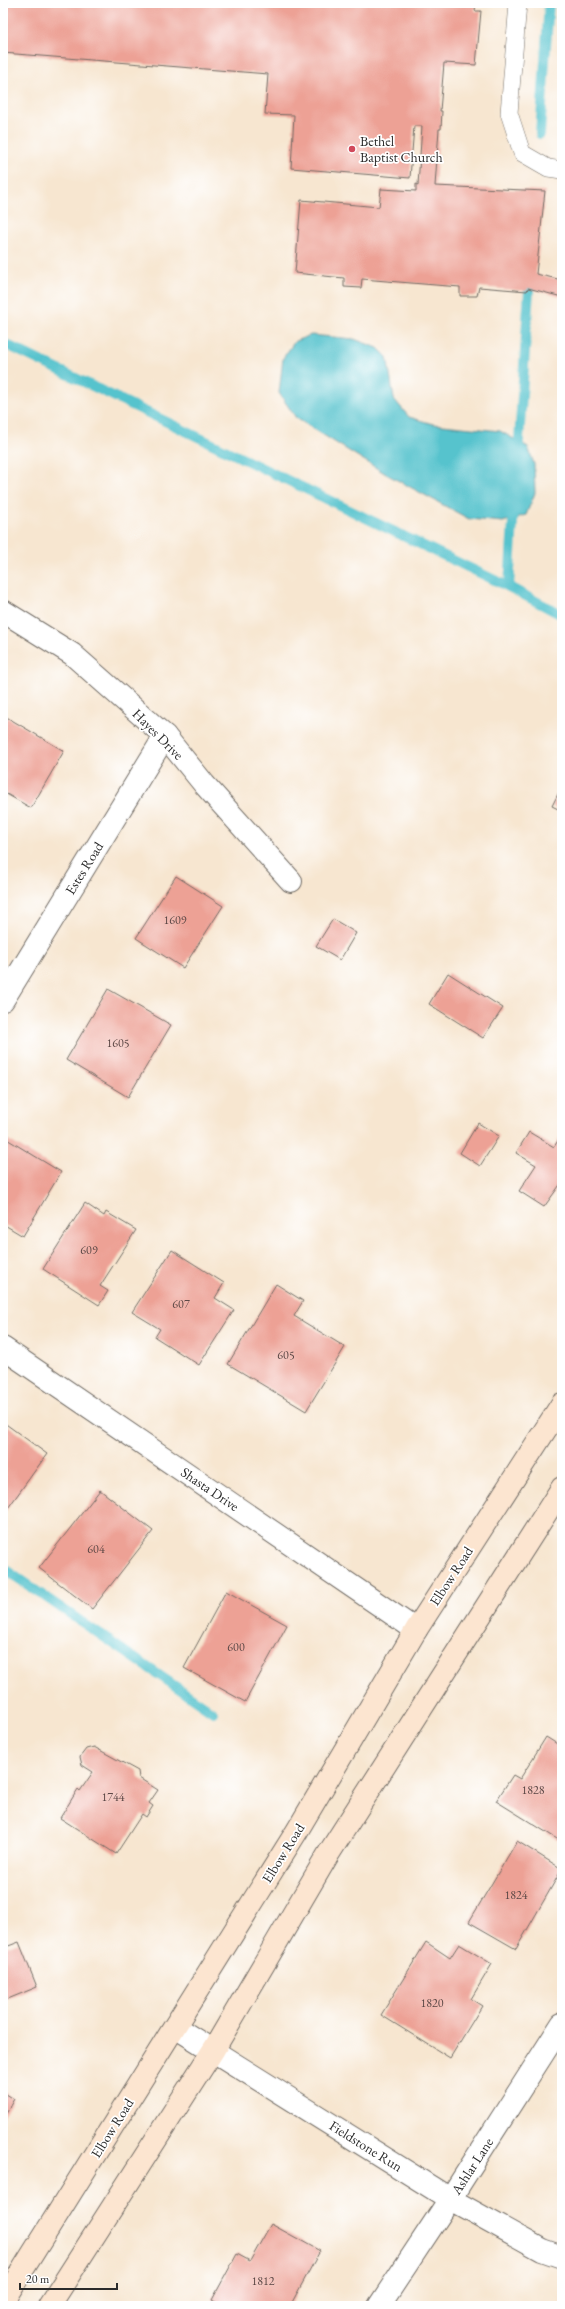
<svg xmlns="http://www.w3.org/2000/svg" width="565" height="2309" viewBox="0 0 565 2309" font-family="'EB Garamond',serif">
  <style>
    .water { fill: #56c3cd; stroke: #40777c }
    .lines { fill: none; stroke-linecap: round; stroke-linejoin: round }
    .stream { stroke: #56c3cd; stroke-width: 10 }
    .building { fill: #eda195 }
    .lane-casing { stroke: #726c65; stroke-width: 18 }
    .street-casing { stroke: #726c65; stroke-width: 24 }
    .secondary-casing { stroke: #726c65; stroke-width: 24 }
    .lane { stroke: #fff; stroke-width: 17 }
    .street { stroke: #fff; stroke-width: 22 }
    .secondary { stroke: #fce5d0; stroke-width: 22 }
    .poi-dot { fill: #d1495b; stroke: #fff; stroke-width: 1.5 }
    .labels { text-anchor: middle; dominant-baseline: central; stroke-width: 3.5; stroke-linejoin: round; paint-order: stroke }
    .number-label { font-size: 12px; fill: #5c4846 }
    .poi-label { font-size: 14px; fill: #2b2b2b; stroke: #fff; text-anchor: start }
    .street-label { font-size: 14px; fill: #2b2b2b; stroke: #fff }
  </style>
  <rect width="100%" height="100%" fill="#fff"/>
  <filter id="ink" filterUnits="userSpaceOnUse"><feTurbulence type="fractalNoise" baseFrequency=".025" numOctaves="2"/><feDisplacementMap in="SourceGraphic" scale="8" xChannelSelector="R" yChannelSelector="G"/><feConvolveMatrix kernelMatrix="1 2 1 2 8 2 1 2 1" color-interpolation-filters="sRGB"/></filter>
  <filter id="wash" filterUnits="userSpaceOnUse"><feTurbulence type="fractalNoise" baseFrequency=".012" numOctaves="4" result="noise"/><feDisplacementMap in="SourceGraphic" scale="16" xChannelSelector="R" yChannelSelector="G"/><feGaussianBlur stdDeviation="0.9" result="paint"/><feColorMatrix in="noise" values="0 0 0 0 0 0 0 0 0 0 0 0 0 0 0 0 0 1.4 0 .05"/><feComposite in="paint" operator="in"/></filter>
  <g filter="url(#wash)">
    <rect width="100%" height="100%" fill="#f7e6d0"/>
    <path class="water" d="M311 335 354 339 378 348 387 357 394 399 409 417 433 424 500 431 528 447 534 464 535 493 526 515 503 522 469 519 386 474 296 418 279 393 283 358 295 341Z"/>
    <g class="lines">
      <g class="stream">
        <path d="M540 134 549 3"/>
        <path d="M3 343 509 587 562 615"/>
        <path d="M518 455 530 276"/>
        <path d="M509 587 514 505"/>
        <path d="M3 1568 213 1712"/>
      </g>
    </g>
    <g id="blocks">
      <g class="building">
        <path d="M3 3H476L475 11H481L476 65 444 63 440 111H442L441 129H439L435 186 545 191 536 274 562 280V297L528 288 527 291 479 287 477 296H460V287L362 279 361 288 344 287V278L295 273 301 200 379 207 381 189 416 191V184L418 185 422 126H414L410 178 291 168 294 115 265 114 268 74 3 53Z"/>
        <path d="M3 715 64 751 31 808 3 792Z"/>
        <path d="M562 786V811L552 806Z"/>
        <path d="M176 876 223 906 183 968 136 938Z"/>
        <path d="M333 919 356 933 340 960 316 946Z"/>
        <path d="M448 973 503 1008 483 1038 429 1004Z"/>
        <path d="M108 989 171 1025 128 1097 66 1060Z"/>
        <path d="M478 1123 499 1136 480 1166 460 1153Z"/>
        <path d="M529 1132 554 1147 562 1134V1182L544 1207 519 1191 536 1165 516 1153Z"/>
        <path d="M5 1138 61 1172 23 1236 3 1224V1142Z"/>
        <path d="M85 1203 104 1216 106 1212 136 1230 100 1286 108 1291 99 1305 43 1269Z"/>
        <path d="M172 1250 224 1283 215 1298 234 1310 199 1365 155 1337 160 1329 132 1312Z"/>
        <path d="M276 1284 303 1301 294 1316 345 1347 306 1411 228 1364Z"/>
        <path d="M3 1422 47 1454 3 1515Z"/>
        <path d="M100 1490 153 1531 92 1609 39 1568Z"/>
        <path d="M226 1591 287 1625 245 1702 184 1668Z"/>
        <path d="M546 1737 562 1747V1842L496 1801 513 1775 520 1779Z"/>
        <path d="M94 1747 138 1771 139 1778 158 1790 149 1803 153 1806 146 1817 142 1814 116 1854 60 1818 78 1789 80 1791 93 1772 82 1765 80 1757 86 1749Z"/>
        <path d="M517 1841 562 1869 516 1949 469 1922Z"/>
        <path d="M19 1942 37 1987 3 2001V1948Z"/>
        <path d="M426 1942 450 1958 459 1944 492 1964 471 1999 482 2006 450 2058 381 2015Z"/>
        <path d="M3 2092 14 2099 3 2118Z"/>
        <path d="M271 2224 320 2251 290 2306H222L212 2300 237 2254 250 2261Z"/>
      </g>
    </g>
  </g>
  <g filter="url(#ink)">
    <use href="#blocks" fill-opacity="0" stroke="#726c65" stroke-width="1"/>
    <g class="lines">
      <defs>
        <path id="lane" d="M518 3 509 113 522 153 548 168 562 170"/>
        <g id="street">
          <path d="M3 611 72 654 165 736 204 784 291 881"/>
          <path d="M3 1000 165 736"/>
          <path d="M3 1348 416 1630"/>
          <path d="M175 2027 450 2199 542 2250 562 2257"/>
          <path d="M379 2306 450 2199 562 2024"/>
        </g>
        <g id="secondary">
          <path d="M3 2301 297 1831 416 1630 562 1404"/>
          <path d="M49 2306 214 2049 329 1853 562 1488"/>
        </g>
      </defs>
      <use href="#lane" class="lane-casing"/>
      <use href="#street" class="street-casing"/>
      <use href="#secondary" class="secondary-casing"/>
      <use href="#lane" class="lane"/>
      <use href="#street" class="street"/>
      <use href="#secondary" class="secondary"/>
    </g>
  </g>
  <circle class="poi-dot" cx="352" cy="149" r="4"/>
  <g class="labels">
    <g class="number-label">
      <text x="175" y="920">1609</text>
      <text x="118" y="1043">1605</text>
      <text x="89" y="1250">609</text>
      <text x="181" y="1304">607</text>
      <text x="286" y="1355">605</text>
      <text x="96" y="1549">604</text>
      <text x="236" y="1647">600</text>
      <text x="533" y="1790">1828</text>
      <text x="113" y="1797">1744</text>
      <text x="516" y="1895">1824</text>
      <text x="432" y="2003">1820</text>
      <text x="263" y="2281">1812</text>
    </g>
    <g class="poi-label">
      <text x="360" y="141">Bethel<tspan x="360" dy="16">Baptist Church</tspan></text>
    </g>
    <g class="street-label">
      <text transform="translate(158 734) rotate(45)">Hayes Drive</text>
      <text transform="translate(84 868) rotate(-58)">Estes Road</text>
      <text transform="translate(210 1489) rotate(34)">Shasta Drive</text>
      <text transform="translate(451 1576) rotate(-57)">Elbow Road</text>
      <text transform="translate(283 1853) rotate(-58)">Elbow Road</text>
      <text transform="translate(112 2128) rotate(-58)">Elbow Road</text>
      <text transform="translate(366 2146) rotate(32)">Fieldstone Run</text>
      <text transform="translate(472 2166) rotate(-57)">Ashlar Lane</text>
    </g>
  </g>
  <rect width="565" height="2309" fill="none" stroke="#fff" stroke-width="16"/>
  <path d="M20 2283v6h97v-6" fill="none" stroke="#2b2b2b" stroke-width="2"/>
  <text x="26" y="2283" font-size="12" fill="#2b2b2b" stroke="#ffffff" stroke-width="3" paint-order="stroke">20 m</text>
</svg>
